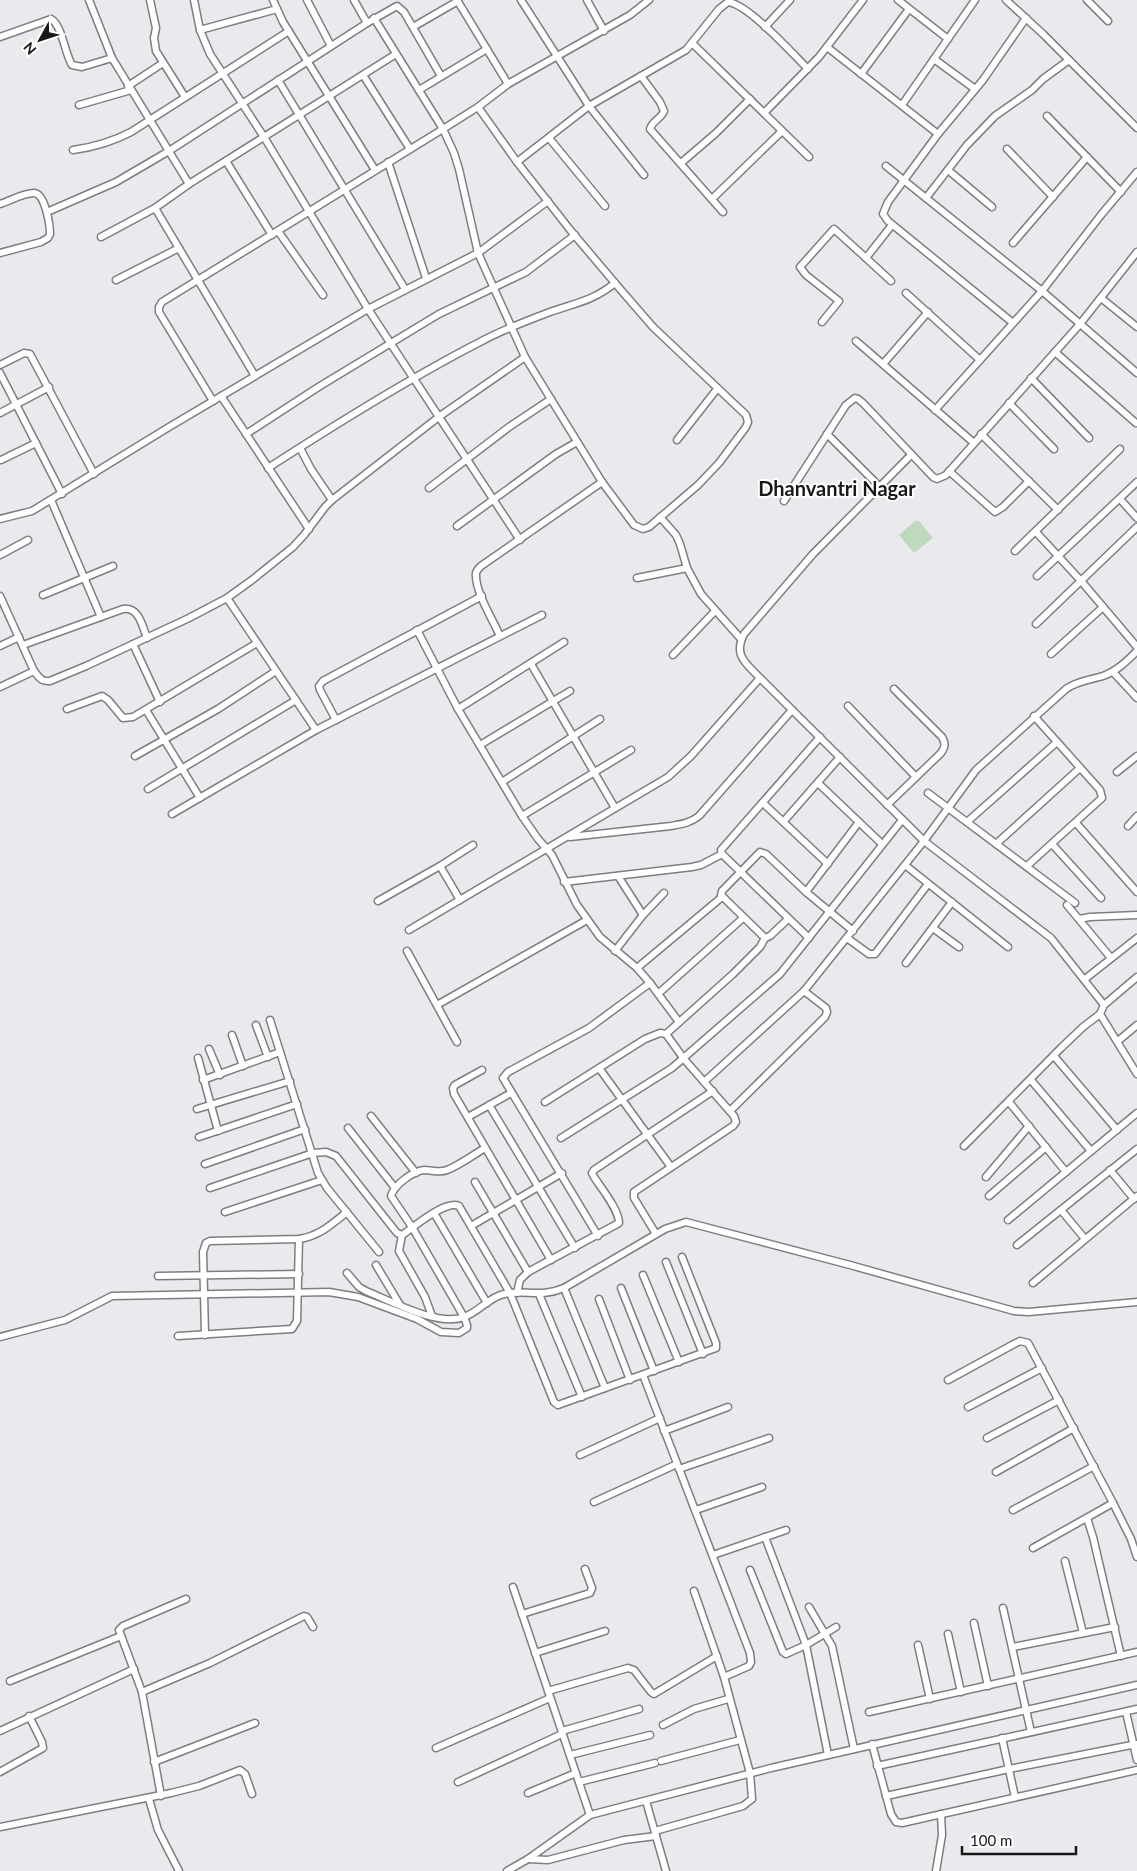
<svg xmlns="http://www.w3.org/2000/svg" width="1137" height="1871" viewBox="0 0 1137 1871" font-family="Lato,sans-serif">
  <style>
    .green { fill: #bed9be }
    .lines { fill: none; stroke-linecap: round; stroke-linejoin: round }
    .street-casing { stroke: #7e7e81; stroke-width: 9 }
    .street { stroke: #fff; stroke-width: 6 }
    .labels { text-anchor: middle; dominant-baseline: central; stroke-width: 4; stroke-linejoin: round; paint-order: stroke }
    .district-label { font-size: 20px; font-weight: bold; fill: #181819; stroke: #fff }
  </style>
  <rect width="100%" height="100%" fill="#eae9ed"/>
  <path class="green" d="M915 521H919L933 538 914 553 899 535Z"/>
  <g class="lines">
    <defs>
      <g id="street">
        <path d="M89 0 112 58 189 184"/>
        <path d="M150 0 156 28 154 38 156 51 185 97"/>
        <path d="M194 0 200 30 210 54 264 137 368 309 520 540"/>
        <path d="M273 0 283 22 375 170"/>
        <path d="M307 0 331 46"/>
        <path d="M354 0 367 23"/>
        <path d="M457 0 508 84"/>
        <path d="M521 0 589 106 644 175"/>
        <path d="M587 0 604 31"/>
        <path d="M898 0 948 39"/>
        <path d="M1006 0 1043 34 1137 128"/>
        <path d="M1087 0 1108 21"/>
        <path d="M374 18 443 129 454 153 459 169 478 253 525 357 602 482 634 525 643 529 649 527 698 485 719 463 746 427 748 422 746 415 653 327 620 289 571 231 517 162 478 107"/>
        <path d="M413 27 458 1"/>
        <path d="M765 27 790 0"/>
        <path d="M200 30 277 9"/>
        <path d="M0 37 51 19C62 25 65 54 72 65L82 67 112 58"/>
        <path d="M692 43 809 157"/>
        <path d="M827 47 938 134"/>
        <path d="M934 59 975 89"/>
        <path d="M861 74 909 9"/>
        <path d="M363 75 410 149"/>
        <path d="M641 76 660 102 664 111C661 119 652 121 650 129L723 212"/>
        <path d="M278 80 405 289"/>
        <path d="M128 86 163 63"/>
        <path d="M419 90 487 49"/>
        <path d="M79 105 131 90"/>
        <path d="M902 105 975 0"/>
        <path d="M764 113 819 57 863 0"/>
        <path d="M1047 116 1121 192"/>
        <path d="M549 138 605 206"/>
        <path d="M1007 149 1053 197"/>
        <path d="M73 150C95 147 112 142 131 132L289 31"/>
        <path d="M226 161 272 235"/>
        <path d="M388 162 426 278"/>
        <path d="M517 162 589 106 686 50 719 9 728 2C748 4 792 53 808 69"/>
        <path d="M681 163 716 133 750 99"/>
        <path d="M886 166 1042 291 1137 373"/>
        <path d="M948 170 992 207"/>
        <path d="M926 198 967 145 995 116 1032 90 1043 79 1069 60"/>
        <path d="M712 199 782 131"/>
        <path d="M0 204C10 201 23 193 34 193 45 193 50 225 50 234L48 238 41 242 0 253"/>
        <path d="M155 208 255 376"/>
        <path d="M47 212 116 182 169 151 367 23 397 6 404 12 441 76"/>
        <path d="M278 231 323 295"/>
        <path d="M101 237 155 208 189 184 396 54"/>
        <path d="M1013 243 1087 157"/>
        <path d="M866 258 891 281"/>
        <path d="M116 280 179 248"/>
        <path d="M906 293 980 360"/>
        <path d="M1101 298 1137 327"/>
        <path d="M822 322 839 301 806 275 800 267 834 229 866 258 892 225"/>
        <path d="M1013 323 888 221 883 214 888 202 938 134 983 80 1026 18"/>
        <path d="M856 341 974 443"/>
        <path d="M1055 352 1136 423"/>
        <path d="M883 364 928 312"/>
        <path d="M0 365 24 353 30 354 94 474"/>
        <path d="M0 373 62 494"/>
        <path d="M1031 378 1089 438"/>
        <path d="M221 396 309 529"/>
        <path d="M213 401 159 312V307L162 302 443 129 478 107 508 84 630 15 649 0"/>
        <path d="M1009 403 1054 449"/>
        <path d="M935 410 1042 291 1101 215 1137 172"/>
        <path d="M0 413 49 387"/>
        <path d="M246 434 320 386 439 314 526 272 575 235"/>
        <path d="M827 434 880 487"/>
        <path d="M981 434 1058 510"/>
        <path d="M677 440 717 389"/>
        <path d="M300 448 311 469 332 500"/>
        <path d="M911 455 813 554 744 634C733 656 746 663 760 678L924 841 1051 938 1104 1005"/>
        <path d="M1 460 36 443"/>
        <path d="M268 468C336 424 408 379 480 342 502 330 526 321 550 312 575 303 593 301 615 283"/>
        <path d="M949 471 995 512 1003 507 1029 481"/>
        <path d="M429 488 509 427 551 399"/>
        <path d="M1120 499 1137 518"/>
        <path d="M51 500 101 617"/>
        <path d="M784 501 846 405 855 398 858 399 863 403 933 477 937 479 946 475 1080 324 1137 252"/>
        <path d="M660 517 676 535 680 544 687 568 701 594 741 639"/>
        <path d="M0 519 32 511 169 427 368 309 478 253 548 201"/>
        <path d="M457 526 556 454 577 442"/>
        <path d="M1036 532 1082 582 1137 647"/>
        <path d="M1015 551 1120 449"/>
        <path d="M0 555 28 540"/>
        <path d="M1037 576 1137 482"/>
        <path d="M637 578 687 568"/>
        <path d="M43 595 113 566"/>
        <path d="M0 596 34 671C39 677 41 682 50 681L86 666 189 618 227 598 252 580 293 547 304 535 325 507 332 500 440 416 525 357"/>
        <path d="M227 598 316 730"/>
        <path d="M1036 624 1137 527"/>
        <path d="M417 630 458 709 522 816 538 839 552 855 577 905 600 937 637 968 650 983 679 1022"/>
        <path d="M500 636C493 620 476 593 476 576 475 572 478 569 481 566L602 482"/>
        <path d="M133 644 160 702"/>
        <path d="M23 645 123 609C139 607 142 625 147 638"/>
        <path d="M0 646 19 637"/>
        <path d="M1051 654 1103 607"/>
        <path d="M673 655 715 611"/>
        <path d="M531 664 615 808"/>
        <path d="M1113 672 1137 698"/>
        <path d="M0 687 34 671"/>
        <path d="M848 706 916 777"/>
        <path d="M67 709 102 696 108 700 123 718 133 717 257 643"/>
        <path d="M458 709 564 642"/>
        <path d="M146 710 200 798"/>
        <path d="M336 720 320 690 319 686 323 681 482 596"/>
        <path d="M480 745 570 691"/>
        <path d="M135 756 218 709 276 671"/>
        <path d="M1117 772 1137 756"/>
        <path d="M502 782 600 719"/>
        <path d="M818 783 882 844"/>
        <path d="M148 789 296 700"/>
        <path d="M928 793 1075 903"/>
        <path d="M763 803 828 864"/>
        <path d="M887 805 941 753C945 747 946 744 942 737L894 689"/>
        <path d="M172 814 316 730 542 615"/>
        <path d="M522 816 631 750"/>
        <path d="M784 821 840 757"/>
        <path d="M967 822 1057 742"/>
        <path d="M1076 823 1137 892"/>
        <path d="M1128 826 1137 816"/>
        <path d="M570 837 671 826C682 824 690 823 699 816L792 710"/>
        <path d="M996 844 1080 768"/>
        <path d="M1052 844 1101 898"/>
        <path d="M905 865 1008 947"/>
        <path d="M440 866 460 900"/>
        <path d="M1027 866 1102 798 1100 790 1034 716"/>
        <path d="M618 876 643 915"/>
        <path d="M564 882 692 867 701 865 722 854"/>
        <path d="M806 892 859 822"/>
        <path d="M378 901 440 866 473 845"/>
        <path d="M1067 905 1111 958"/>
        <path d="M788 919 770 936 765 938 721 895 722 891 760 852 766 854 806 892 853 931"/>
        <path d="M1079 919 1090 917 1137 915"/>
        <path d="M933 928 959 947"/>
        <path d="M409 930 668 777 691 756 760 678"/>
        <path d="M809 938 722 854 721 850 820 737"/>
        <path d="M847 938 869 954H875L928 884"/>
        <path d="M407 951 457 1042"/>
        <path d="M615 951 643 915 664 893"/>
        <path d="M906 963 952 902"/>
        <path d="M637 968 722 897"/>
        <path d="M1137 977 1104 1005 1100 1014 1137 1074"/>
        <path d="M1085 979 1137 938"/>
        <path d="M659 993 743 918"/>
        <path d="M437 1005 587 920"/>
        <path d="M270 1020 318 1173 327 1188 379 1252"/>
        <path d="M256 1025 268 1057"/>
        <path d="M232 1035 243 1066"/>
        <path d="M1118 1041 1137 1025"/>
        <path d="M209 1049 220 1075"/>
        <path d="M1054 1056 1117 1130"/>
        <path d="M198 1058 218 1131"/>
        <path d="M599 1068 671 1167"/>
        <path d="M482 1070 455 1085 453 1088 454 1094 551 1260"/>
        <path d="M203 1080 280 1052"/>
        <path d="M1031 1080 1091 1151"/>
        <path d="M704 1082 804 991 924 841 976 770 1066 689C1077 681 1090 680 1103 676 1117 671 1127 661 1137 651"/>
        <path d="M545 1102 645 1039 660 1033 666 1034"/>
        <path d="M1009 1102 1066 1172"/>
        <path d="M489 1105 575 1248"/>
        <path d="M197 1109 290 1081"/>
        <path d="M730 1111 825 1017 827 1012 826 1008 804 991"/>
        <path d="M371 1116 416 1173"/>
        <path d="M468 1117 511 1093"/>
        <path d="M348 1128 395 1188"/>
        <path d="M199 1137 297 1104"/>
        <path d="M561 1138 672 1068 780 974 902 820"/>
        <path d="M964 1146 1061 1048 1083 1027 1100 1014"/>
        <path d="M205 1164 305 1129"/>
        <path d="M1110 1170 1134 1199"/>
        <path d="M986 1177 1029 1126"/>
        <path d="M475 1182 528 1272"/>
        <path d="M210 1188 313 1153 326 1152 336 1156 397 1233 402 1235 405 1233C416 1225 446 1200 459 1206L510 1293 554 1402 558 1405 716 1348V1343L682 1257"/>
        <path d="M989 1196 1046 1147"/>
        <path d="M1061 1210 1085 1239"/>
        <path d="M225 1212 322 1180"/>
        <path d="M434 1213 487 1303"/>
        <path d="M1008 1220 1137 1113"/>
        <path d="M471 1226 562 1173"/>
        <path d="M656 1234 634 1198V1192L733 1126 736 1122 734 1116 684 1059 666 1034 733 974 760 947 765 938"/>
        <path d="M402 1235 399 1251 425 1297 432 1316"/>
        <path d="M598 1236 503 1078 508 1072 589 1028 650 983"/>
        <path d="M1017 1245 1137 1149"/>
        <path d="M666 1262 703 1354"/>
        <path d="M376 1265 400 1305"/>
        <path d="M347 1273 359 1287 366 1291C391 1301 438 1327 464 1317 479 1312 489 1297 504 1294 525 1289 540 1298 564 1288L665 1229 686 1222 850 1265 1014 1311 1029 1312 1137 1302"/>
        <path d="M643 1275 679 1362"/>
        <path d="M158 1276 299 1274"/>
        <path d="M1033 1283 1137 1196"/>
        <path d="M564 1288 605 1388"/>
        <path d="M621 1288 654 1371"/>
        <path d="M517 1293 520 1280 528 1272 619 1223C619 1210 602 1189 594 1177L592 1173 594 1170 713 1091"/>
        <path d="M539 1294 582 1397"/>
        <path d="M599 1299 630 1380"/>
        <path d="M205 1335 203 1252 206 1243 210 1241 299 1239C319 1236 331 1225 347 1212"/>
        <path d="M178 1336 292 1329 297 1321 299 1239"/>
        <path d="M0 1337 65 1320 112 1296 329 1292 358 1297 417 1319 441 1332 459 1333 467 1328V1325L464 1317 412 1227 391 1196C394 1185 413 1171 424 1170 432 1170 440 1173 447 1170 460 1165 473 1155 485 1148"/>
        <path d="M643 1375 750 1653 751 1662 749 1666 724 1677"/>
        <path d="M948 1380 1014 1344 1020 1341 1028 1343 1113 1503 1131 1539 1137 1557"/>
        <path d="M968 1407 1042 1368"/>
        <path d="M664 1431 728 1407"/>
        <path d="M987 1438 1059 1400"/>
        <path d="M580 1455 660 1418"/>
        <path d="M679 1469 769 1438"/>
        <path d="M996 1472 1074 1428"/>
        <path d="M594 1502 677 1464"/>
        <path d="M696 1510 762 1487"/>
        <path d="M1013 1510 1094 1466"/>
        <path d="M1087 1518 1093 1537 1121 1656"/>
        <path d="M765 1537 806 1645 828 1755"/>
        <path d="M1033 1548 1113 1503"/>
        <path d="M713 1555 786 1530"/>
        <path d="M1065 1561 1083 1633"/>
        <path d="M750 1570 783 1652 786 1654 806 1645 836 1627"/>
        <path d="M513 1587 590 1815"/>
        <path d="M809 1607 832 1646 854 1749"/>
        <path d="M1003 1608 1031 1732"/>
        <path d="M522 1614 590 1593 592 1588 585 1569"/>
        <path d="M974 1623 988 1686"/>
        <path d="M948 1634 961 1692"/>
        <path d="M918 1645 930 1699"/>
        <path d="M1013 1647 1115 1627"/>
        <path d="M535 1653 605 1631"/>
        <path d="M10 1681 121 1636"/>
        <path d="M548 1691 628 1668 634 1670 651 1692 654 1694 717 1656"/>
        <path d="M142 1692 210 1663 304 1616 307 1617 313 1627"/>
        <path d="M869 1712 1137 1652"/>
        <path d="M1126 1712 1137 1760"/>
        <path d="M663 1725 694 1709 728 1699"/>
        <path d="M0 1731 134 1669"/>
        <path d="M562 1731 639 1709"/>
        <path d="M1002 1738 1015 1797"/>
        <path d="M872 1744 891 1814 896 1822 902 1823 1137 1770"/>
        <path d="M436 1748 550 1698"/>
        <path d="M570 1755 650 1735"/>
        <path d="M661 1761 740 1740"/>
        <path d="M154 1762 255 1723"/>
        <path d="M877 1766 1137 1709"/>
        <path d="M0 1772 43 1748 42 1742 29 1716"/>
        <path d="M458 1782 562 1734"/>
        <path d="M579 1782 655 1763"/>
        <path d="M528 1793 576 1773"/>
        <path d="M161 1796 142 1692 119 1630 123 1626 186 1599"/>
        <path d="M886 1796 1009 1769 1137 1744"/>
        <path d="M149 1799 158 1830 179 1871"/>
        <path d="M646 1801 666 1871"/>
        <path d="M0 1827 171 1793 199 1786 240 1770 245 1774 252 1794"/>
        <path d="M655 1831 743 1806 752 1799 750 1773 724 1677 694 1591"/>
        <path d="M528 1859 548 1860 624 1840 656 1836"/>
        <path d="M507 1871 528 1859 590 1815 771 1768 1137 1685"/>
        <path d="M936 1871 942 1835 941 1814"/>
      </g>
    </defs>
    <use href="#street" class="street-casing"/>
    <use href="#street" class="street"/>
  </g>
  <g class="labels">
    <g class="district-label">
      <text x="837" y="488">Dhanvantri Nagar</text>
    </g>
  </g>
  <g transform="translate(40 40) rotate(230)" stroke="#ffffff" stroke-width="4" paint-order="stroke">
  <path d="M0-4L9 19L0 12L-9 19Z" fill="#181819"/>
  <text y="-8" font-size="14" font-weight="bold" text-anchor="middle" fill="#181819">N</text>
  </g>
  <path d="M962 1846v8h114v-8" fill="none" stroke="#181819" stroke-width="2.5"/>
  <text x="970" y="1846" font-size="15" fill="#181819" stroke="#ffffff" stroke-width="4" paint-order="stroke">100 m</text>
</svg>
